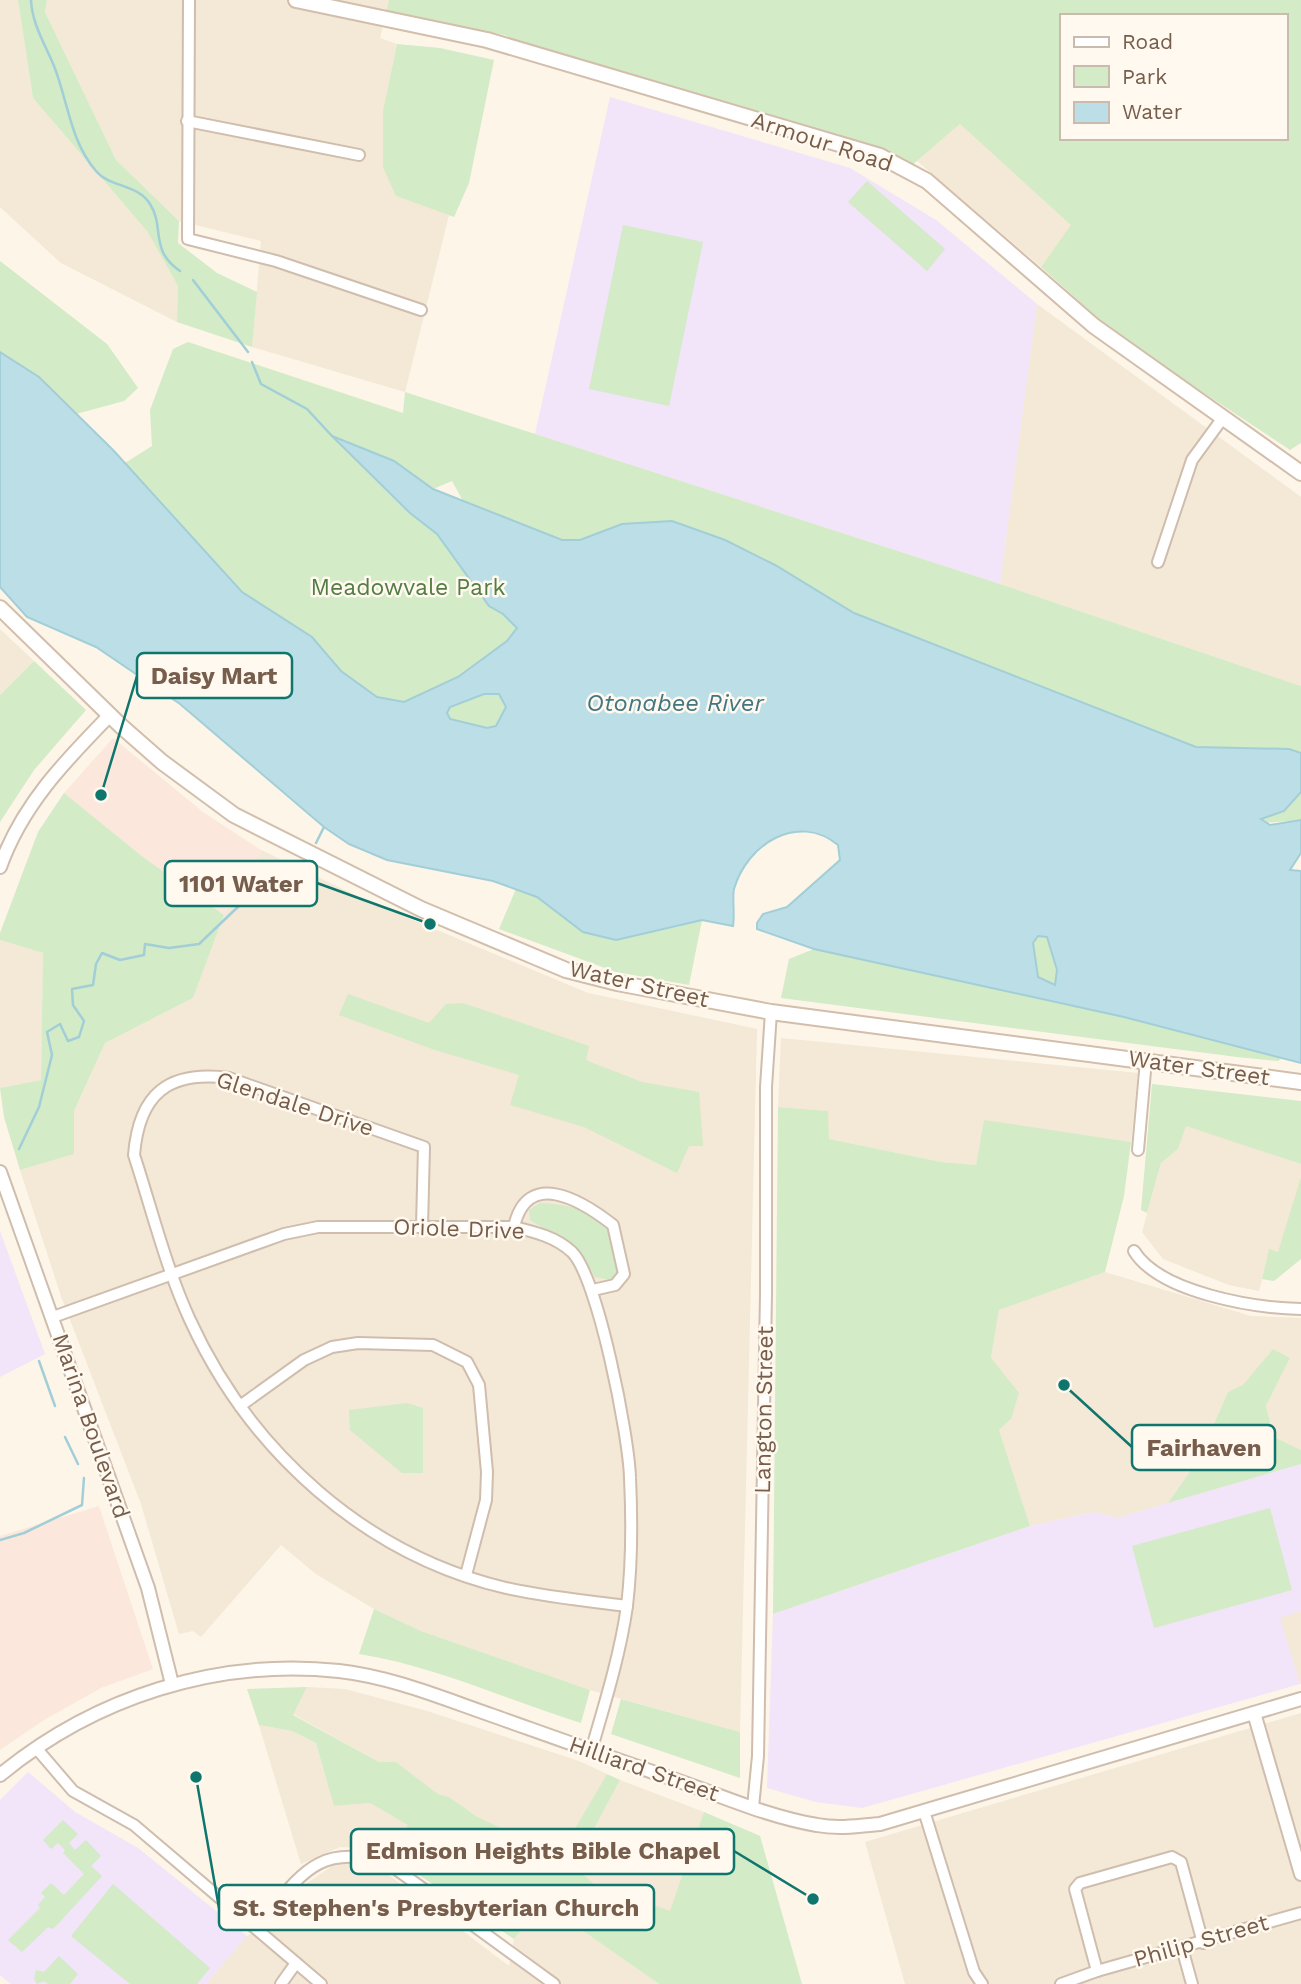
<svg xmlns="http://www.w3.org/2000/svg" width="1301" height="1984" viewBox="0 0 1301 1984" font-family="'Work Sans',sans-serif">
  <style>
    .residential { fill: #f4e8d6 }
    .commercial { fill: #fce7dc }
    .education { fill: #f2e4f9 }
    .green { fill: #d3ebc6; fill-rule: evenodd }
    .water { fill: #bcdfe7; stroke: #a2ced8; stroke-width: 2; fill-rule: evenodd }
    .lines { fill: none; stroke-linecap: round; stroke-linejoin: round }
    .stream { stroke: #a2ced8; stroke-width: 2.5 }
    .minor-casing { stroke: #cfbdae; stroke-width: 14 }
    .tertiary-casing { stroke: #cfbdae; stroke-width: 16 }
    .secondary-casing { stroke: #d2beab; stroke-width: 18 }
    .minor { stroke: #fff; stroke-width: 10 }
    .tertiary { stroke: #fff; stroke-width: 12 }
    .secondary { stroke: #fff; stroke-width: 14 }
    .labels { text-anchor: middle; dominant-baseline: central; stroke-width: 5; stroke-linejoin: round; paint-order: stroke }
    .street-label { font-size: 23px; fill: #775d4c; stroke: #fff9ef }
    .park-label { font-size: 23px; fill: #527d43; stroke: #fff9ef }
    .water-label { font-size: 24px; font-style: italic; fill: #427683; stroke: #fff9ef }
    .leader { fill: none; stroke: #0f766e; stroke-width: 2.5 }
    .callout-dot { fill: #0f766e; stroke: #fff9ef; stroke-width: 2.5 }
    .callout { fill: #fff9ef; stroke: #0f766e; stroke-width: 2.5 }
    .callout-label { font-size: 24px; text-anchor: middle; font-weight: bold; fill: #775d4c }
  </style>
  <rect width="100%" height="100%" fill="#fcf5e8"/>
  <g class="residential">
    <path d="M0 0H18L33 98 147 231 178 286 177 322 61 263 0 207Z"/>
    <path d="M47 0H389L380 38 397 44 383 111 396 196 449 215 405 392 252 347 261 241 179 221 116 160 45 12Z"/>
    <path d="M960 124 1072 225 1041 267 917 161Z"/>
    <path d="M1037 304 1301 497V686L1000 584Z"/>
    <path d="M0 629 34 661 0 695Z"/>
    <path d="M261 850 370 902 588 993 757 1029 740 1732 590 1690 421 1631 374 1609 316 1574 281 1545 201 1637 193 1631 179 1634 141 1504 62 1299 20 1170 74 1154V1111L105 1043 193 998 224 915Z"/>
    <path d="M0 940 43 953 41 1080 0 1088Z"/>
    <path d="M781 1038 1138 1073 1131 1142 984 1121 976 1165 941 1162 829 1139 827 1111 778 1107Z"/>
    <path d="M1186 1125 1301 1164V1177L1285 1235 1278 1252 1269 1250 1259 1291 1229 1285 1163 1259 1142 1232 1161 1163 1178 1149Z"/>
    <path d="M1105 1272 1251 1316 1301 1318V1450L1274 1437 1266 1406 1290 1358 1273 1349 1243 1386 1228 1392 1198 1460 1168 1503 1117 1518 1094 1512 1030 1526 999 1430 1011 1419 991 1358 999 1310Z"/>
    <path d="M1301 1611V1684H1300L1279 1618Z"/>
    <path d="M307 1687 345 1689 427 1711 579 1761 607 1774 559 1857 476 1816 449 1797 438 1794 396 1762H379L293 1714Z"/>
    <path d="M1301 1713V1984H905L865 1842Z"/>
    <path d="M259 1725 292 1731 316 1743 334 1806 370 1803 409 1825 388 1854 363 1848 340 1847 301 1864Z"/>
    <path d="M620 1780 704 1812 671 1912 594 1884 574 1866Z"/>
    <path d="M338 1862 373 1863 509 1966 514 1939 543 1903 659 1984H206L247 1936 274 1923 300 1888Z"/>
  </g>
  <g class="commercial">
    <path d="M113 738 203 812 261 850 224 915 143 857 64 793Z"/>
    <path d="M99 1506 153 1669 101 1688 44 1720 0 1750V1536Z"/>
  </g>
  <g class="education">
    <path d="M610 97 850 168 936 220 1037 304 1000 584 535 434Z"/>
    <path d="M0 1231 45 1354 0 1377Z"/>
    <path d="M1301 1464V1611L1280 1618 1300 1684 862 1808 816 1802 767 1788 773 1614 1030 1526 1094 1512 1117 1518Z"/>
    <path d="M28 1772 75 1812 138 1848 247 1936 206 1984H11L0 1975V1800Z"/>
  </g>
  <g class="green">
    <path d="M18 0H47L45 12 116 160 179 221 178 243 217 273 257 292 252 347 177 322 178 286 147 231 33 98Z"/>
    <path d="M389 0H1301V443L1290 450 1118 336 1041 267 1071 225 960 124 911 166 527 48 505 35 386 13ZM1061 16H1285V138H1061Z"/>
    <path d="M397 44 440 48 494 60 469 183 454 217 396 196 383 167V111Z"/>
    <path d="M867 181 945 249 927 271 848 202Z"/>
    <path d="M623 225 703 242 669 406 589 389Z"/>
    <path d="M0 261 107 344 138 388 124 401 76 414 39 377 0 352Z"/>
    <path d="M188 342 403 413 405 392 1000 584 1301 686V753L1288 749 1196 747 854 613 775 565 725 540 622 524 580 540H562L463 501 452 481 433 489 394 461 334 437 410 513 437 534 488 605 503 614 517 628 507 641 458 677 404 702 377 698 341 671 312 637 242 592 125 463 152 446 150 410 173 349Z"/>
    <path d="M34 661 86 710 34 770 0 822V695Z"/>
    <path d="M484 694H499L506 707 496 726 487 728 450 719 447 713 450 707Z"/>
    <path d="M1301 792V820L1264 823 1261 819 1284 811Z"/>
    <path d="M64 793 143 857 224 915 193 998 105 1043 74 1111V1154L20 1170 4 1117 0 1088 41 1080 43 953 0 940V933L38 832Z"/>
    <path d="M516 889 537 897 583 932 672 928 702 920 689 985 616 972 499 929Z"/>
    <path d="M1038 936 1047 937 1057 970 1055 985 1038 977 1033 943Z"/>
    <path d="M814 949 1124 1017 1282 1058 1278 1061 1237 1057 781 998 789 959Z"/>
    <path d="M348 994 429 1023 446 1004 463 1003 589 1046 586 1060 593 1063 642 1082 699 1092 703 1146H689L677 1173 584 1127 510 1105 519 1075 435 1050 339 1015Z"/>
    <path d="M1152 1084 1301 1101V1164L1186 1126 1178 1149 1161 1163 1147 1213 1141 1210Z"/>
    <path d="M778 1107 828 1111 829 1139 941 1162 976 1165 984 1120 1131 1142 1124 1196 1105 1272 999 1310 991 1358 1019 1393 1011 1419 999 1430 1030 1526 773 1614Z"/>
    <path d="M1301 1177V1259L1274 1281 1262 1279 1269 1249 1278 1252Z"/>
    <path d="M540 1203C586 1205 626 1221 617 1276L611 1280 595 1277C577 1243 561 1239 530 1220L529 1210Z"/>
    <path d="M1273 1349 1290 1358 1266 1406 1274 1437 1301 1450V1464L1168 1503 1198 1460 1228 1392 1243 1385Z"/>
    <path d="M407 1403 423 1408V1473H402L350 1430 349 1410Z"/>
    <path d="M1270 1508 1292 1590 1154 1628 1132 1546Z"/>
    <path d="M374 1609 421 1631 590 1690 581 1723C507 1700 435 1666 359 1654Z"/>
    <path d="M307 1687 293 1715 379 1762H396L438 1794 449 1797 476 1816 559 1856 607 1774 620 1780 574 1866 594 1884 670 1911 704 1812 760 1836 802 1984H659L543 1903 514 1939 388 1854 408 1825 370 1803 334 1806 316 1743 292 1731 259 1725 247 1689Z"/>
    <path d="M621 1699 740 1732V1778L611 1734Z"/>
    <path d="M63 1820 78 1834 69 1843 75 1850 86 1840 101 1856 91 1866 102 1876 56 1926 52 1929 48 1927 22 1952 8 1940 40 1908 38 1905 45 1897 41 1893 51 1883 64 1895 84 1874 63 1853 65 1850 58 1843 51 1849 43 1840Z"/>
    <path d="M113 1884 210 1968 197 1984H130L71 1936Z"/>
    <path d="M59 1956 78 1974 70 1984H48L44 1981 37 1984 34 1979 36 1970 44 1972Z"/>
  </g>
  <path class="water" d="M0 352 39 377 114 451 242 592 312 637 341 671 377 697 404 702 458 677 507 641 517 628 503 614 489 606 437 534 410 513 332 436 394 461 433 489 562 540H580L622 524 672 521 725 540 775 565 854 613 1196 747 1289 749 1301 753V792L1284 811 1261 819 1270 825 1301 820V853L1290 870 1301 871V1063L1124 1017 814 949 757 929V923L763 914 787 907 840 860 838 845C798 812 747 844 734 889 732 897 735 914 733 926L702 920 616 940 583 932 537 897 493 881 387 860 349 844 324 827 180 704 96 647 27 617 0 587ZM484 694H499L506 707 496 726 487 728 450 719 447 713 450 707ZM1038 936 1047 937 1057 970 1055 985 1038 977 1033 943Z"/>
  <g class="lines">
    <g class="stream">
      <path d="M31 0C32 24 45 44 54 66 68 101 70 141 96 171 109 187 138 184 150 204 165 227 149 250 180 271"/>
      <path d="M193 280 248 352"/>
      <path d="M252 362 261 384 307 409 332 436"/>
      <path d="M316 843 324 827"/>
      <path d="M19 1149 39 1107 52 1055 47 1032 60 1024 68 1041 79 1037 84 1021 73 1005 72 989 93 985 96 964 102 953 120 960 144 955 145 944 169 948 199 944 242 903 267 871 294 872 308 867"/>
      <path d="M39 1361 55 1406"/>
      <path d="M65 1437 78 1464"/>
      <path d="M0 1540 24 1533 82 1505 84 1478"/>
    </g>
    <defs>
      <g id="minor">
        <path d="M189 0 188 239 276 261 421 310"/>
        <path d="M187 121 359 155"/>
        <path d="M1158 562 1192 460 1222 419"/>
        <path d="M1138 1150 1146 1060"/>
        <path d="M422 1226 424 1147 229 1078C168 1070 139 1094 134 1155 152 1210 166 1268 190 1320 250 1451 365 1555 506 1588 546 1597 586 1601 627 1606"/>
        <path d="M514 1227C527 1168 581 1200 613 1225L624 1274 615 1285 593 1290"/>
        <path d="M1134 1251C1160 1293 1255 1308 1301 1309"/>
        <path d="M53 1317 284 1234 318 1227H514C535 1232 556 1237 572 1252 598 1278 629 1437 630 1478 632 1520 632 1564 627 1606 620 1655 605 1703 591 1751"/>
        <path d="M240 1406 304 1360 332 1347 358 1343 433 1345 467 1362 479 1385 487 1472 486 1500 466 1575"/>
        <path d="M37 1749 73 1791 134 1825 321 1984"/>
        <path d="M753 1807 758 1756 766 1293V1087L771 1012"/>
        <path d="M924 1811 974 1972 982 1984"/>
        <path d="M257 1927C299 1878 316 1840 389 1864L554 1984"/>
        <path d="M1182 1948 1192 1984"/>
        <path d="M1097 1971 1075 1889 1080 1883 1172 1857 1181 1862 1203 1943"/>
        <path d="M281 1984 296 1963"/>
        <path d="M1061 1984 1097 1971 1301 1913"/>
      </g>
      <g id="tertiary">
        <path d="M0 867C22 805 65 761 110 715"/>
        <path d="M0 1172 148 1588 172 1684"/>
        <path d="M1254 1713 1301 1874"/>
        <path d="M0 1775C95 1697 217 1658 339 1671 392 1677 442 1698 491 1715 553 1737 614 1759 676 1780 722 1796 769 1817 817 1825 838 1829 859 1826 880 1824L1301 1699"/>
      </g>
      <g id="secondary">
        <path d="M296 0 487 40 880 156 927 181 1094 326 1301 473"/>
        <path d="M0 608 121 726 162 762 234 815 421 909 566 970 617 983 771 1012 1301 1082"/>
      </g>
    </defs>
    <use href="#minor" class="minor-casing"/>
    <use href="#tertiary" class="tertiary-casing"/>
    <use href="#secondary" class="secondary-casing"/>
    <use href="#minor" class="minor"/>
    <use href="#tertiary" class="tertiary"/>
    <use href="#secondary" class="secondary"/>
  </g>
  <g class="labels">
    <g class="street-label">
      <text transform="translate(822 142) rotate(18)">Armour Road</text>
      <text transform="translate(639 984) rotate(13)">Water Street</text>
      <text transform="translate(1199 1068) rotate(8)">Water Street</text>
      <text transform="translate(295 1104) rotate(18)">Glendale Drive</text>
      <text transform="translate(459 1229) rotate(2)">Oriole Drive</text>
      <text transform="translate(764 1410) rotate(-89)">Langton Street</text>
      <text transform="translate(91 1426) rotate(71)">Marina Boulevard</text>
      <text transform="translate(644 1769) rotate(19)">Hilliard Street</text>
      <text transform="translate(1201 1941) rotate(-16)">Philip Street</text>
    </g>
    <g class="park-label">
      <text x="408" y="587">Meadowvale Park</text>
    </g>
    <g class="water-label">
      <text x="675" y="703">Otonabee River</text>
    </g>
  </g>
  <path class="leader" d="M101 795L137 676M430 924L317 883M1064 1385L1132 1447M813 1899L734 1851M196 1777L219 1908"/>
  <g class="callout-dot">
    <circle cx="101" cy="795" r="7"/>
    <circle cx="430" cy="924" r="7"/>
    <circle cx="1064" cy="1385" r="7"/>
    <circle cx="813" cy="1899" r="7"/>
    <circle cx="196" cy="1777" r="7"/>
  </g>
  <g class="callout">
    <rect x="137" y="653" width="155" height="45" rx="7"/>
    <rect x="165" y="861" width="152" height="45" rx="7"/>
    <rect x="1132" y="1425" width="143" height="45" rx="7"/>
    <rect x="351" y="1829" width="383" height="45" rx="7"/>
    <rect x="219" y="1885" width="435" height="45" rx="7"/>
  </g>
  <g class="callout-label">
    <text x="214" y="684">Daisy Mart</text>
    <text x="241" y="892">1101 Water</text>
    <text x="1204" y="1456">Fairhaven</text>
    <text x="543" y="1859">Edmison Heights Bible Chapel</text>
    <text x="436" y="1916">St. Stephen's Presbyterian Church</text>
  </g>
  <rect x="1060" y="14" width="228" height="126" fill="#fff9ef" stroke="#c9bbae" stroke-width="2"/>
  <rect x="1074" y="37" width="35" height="10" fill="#ffffff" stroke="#c9bbae" stroke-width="2"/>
  <text x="1122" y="49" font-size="21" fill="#775d4c">Road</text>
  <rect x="1074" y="66" width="35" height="21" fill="#d3ebc6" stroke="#c9bbae" stroke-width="2"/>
  <text x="1122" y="84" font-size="21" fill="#775d4c">Park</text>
  <rect x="1074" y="102" width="35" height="21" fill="#bcdfe7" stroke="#c9bbae" stroke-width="2"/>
  <text x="1122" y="119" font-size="21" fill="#775d4c">Water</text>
</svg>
